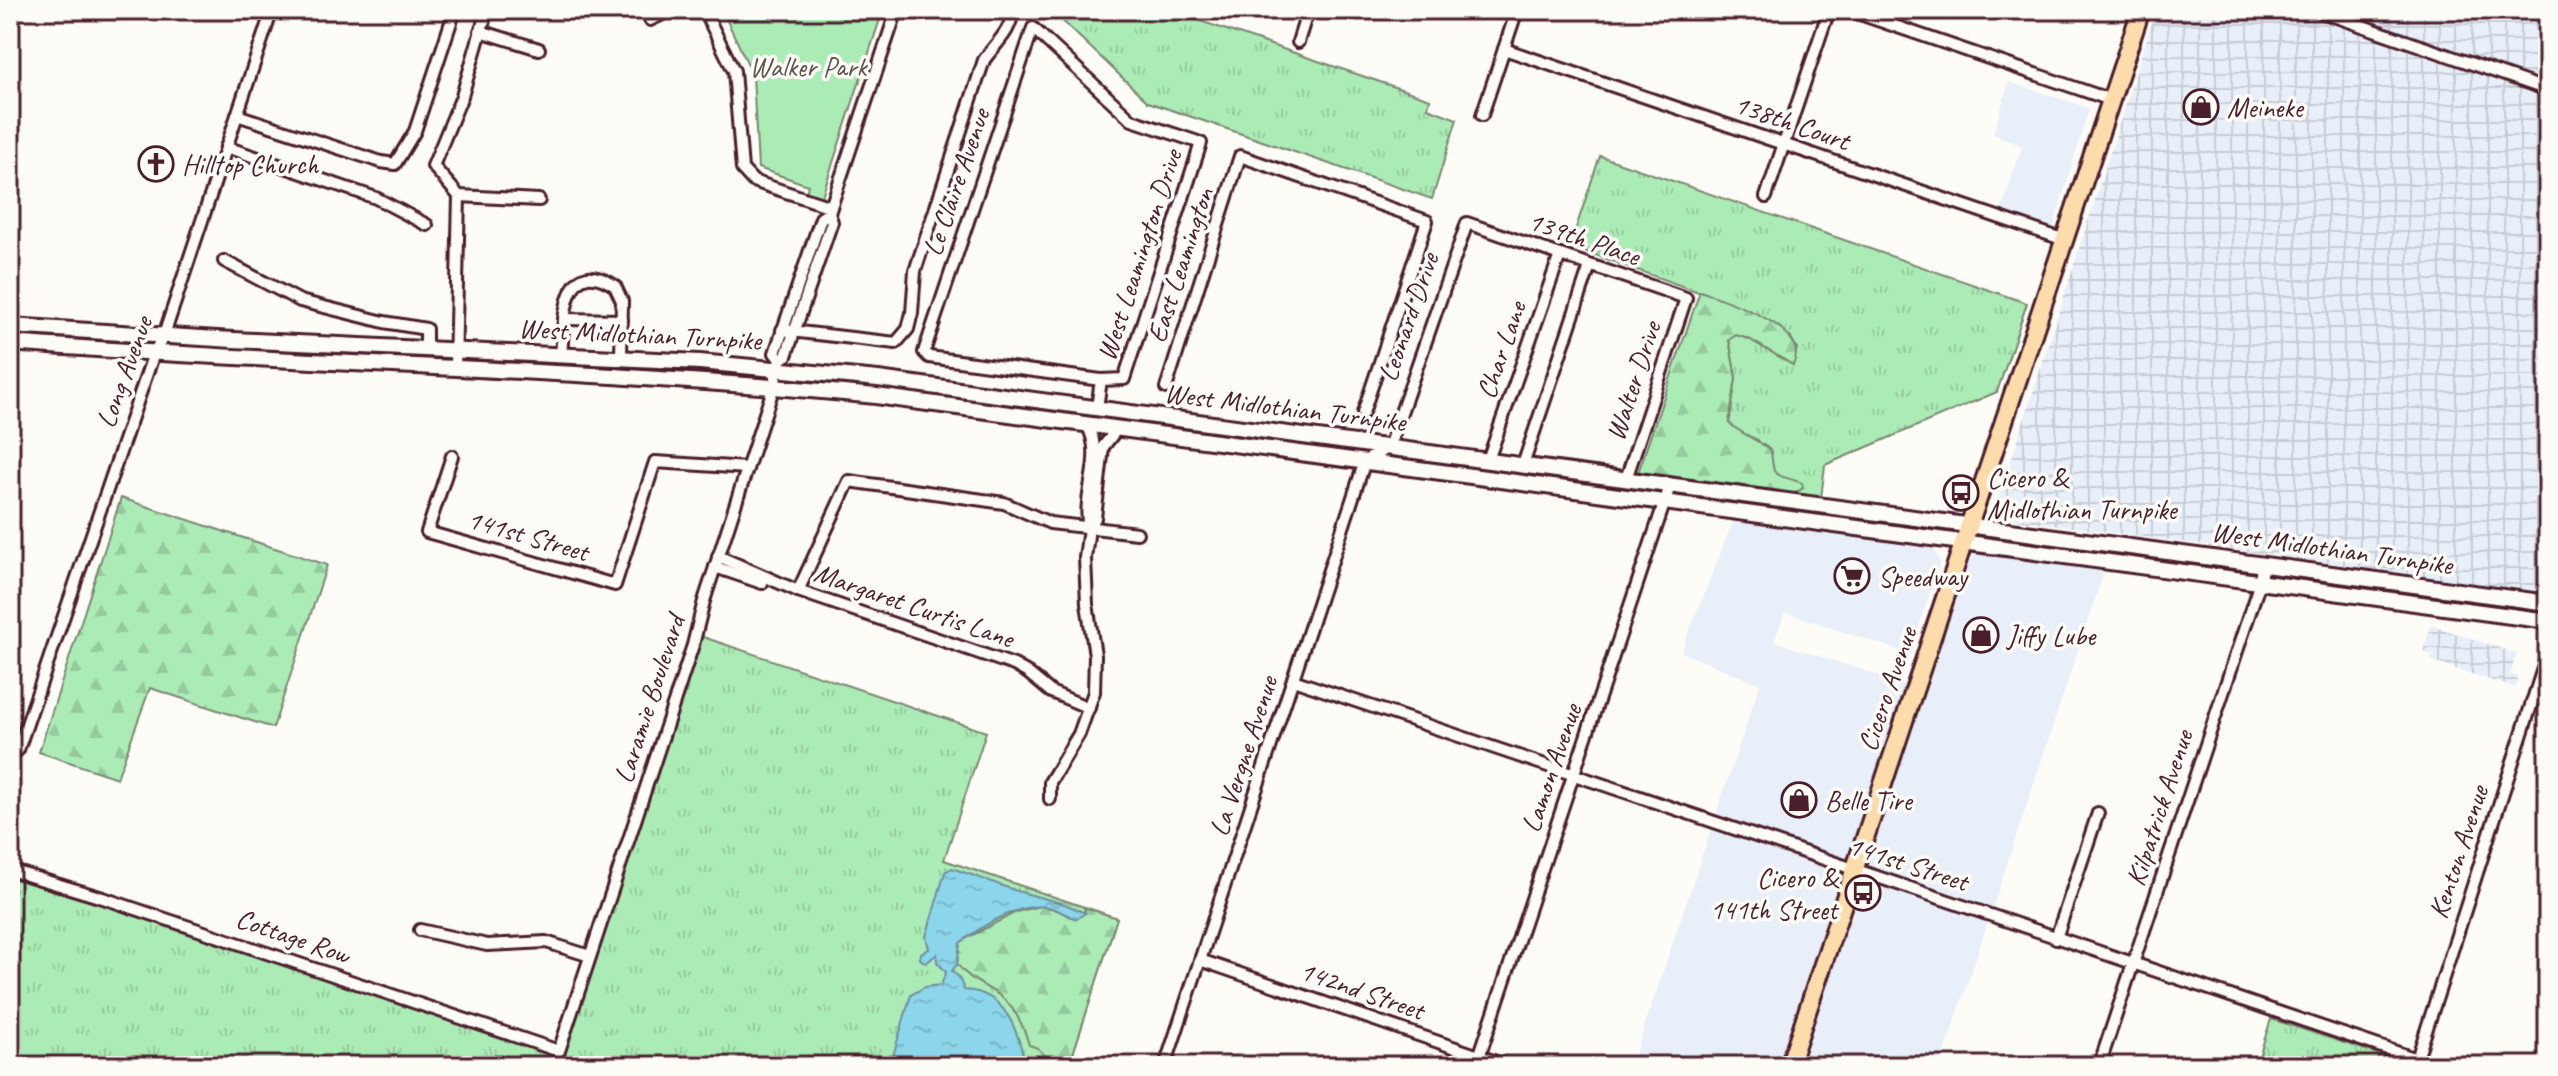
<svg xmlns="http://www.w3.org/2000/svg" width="2558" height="1076" viewBox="0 0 2558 1076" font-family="Caveat,sans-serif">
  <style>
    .built { fill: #e8eff9 }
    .industrial { fill: url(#industrial-grid) }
    .grass { fill: url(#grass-tufts); stroke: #7a8670; stroke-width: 2 }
    .forest { fill: url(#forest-firs); stroke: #7a8670; stroke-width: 2 }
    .green { fill: #abecb6; stroke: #7a8670; stroke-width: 2 }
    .water { fill: url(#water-ripples); stroke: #718d9e; stroke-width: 2 }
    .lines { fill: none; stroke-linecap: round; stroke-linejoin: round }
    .street-casing { stroke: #4a1f2b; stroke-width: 16 }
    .secondary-casing { stroke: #4a1f2b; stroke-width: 20 }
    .primary-casing { stroke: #4a1f2b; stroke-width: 22 }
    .street { stroke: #fdfcf7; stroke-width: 10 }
    .secondary { stroke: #fdfcf7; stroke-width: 14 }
    .primary { stroke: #fddcac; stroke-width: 16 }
    .labels { text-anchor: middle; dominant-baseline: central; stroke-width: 7; stroke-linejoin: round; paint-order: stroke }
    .park-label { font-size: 28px; fill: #62524e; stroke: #fdfcf7 }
    .poi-label { font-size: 28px; fill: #4a1f2b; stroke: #fdfcf7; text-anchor: start }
    .street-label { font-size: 28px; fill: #4a1f2b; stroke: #fdfcf7 }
  </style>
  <defs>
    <pattern id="industrial-grid" width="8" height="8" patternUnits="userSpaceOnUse" patternTransform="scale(2)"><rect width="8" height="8" fill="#e8eff9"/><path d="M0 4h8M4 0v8" fill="none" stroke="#c8ccd6"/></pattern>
    <pattern id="grass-tufts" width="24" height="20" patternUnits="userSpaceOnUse" patternTransform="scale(2)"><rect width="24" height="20" fill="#abecb6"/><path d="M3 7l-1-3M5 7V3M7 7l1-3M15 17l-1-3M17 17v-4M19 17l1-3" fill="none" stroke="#95ca9d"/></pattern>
    <pattern id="forest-firs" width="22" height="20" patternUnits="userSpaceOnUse" patternTransform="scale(2)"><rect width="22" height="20" fill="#abecb6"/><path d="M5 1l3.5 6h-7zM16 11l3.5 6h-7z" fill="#95ca9d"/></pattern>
    <pattern id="water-ripples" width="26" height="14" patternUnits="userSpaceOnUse" patternTransform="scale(2)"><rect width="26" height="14" fill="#8bd6eb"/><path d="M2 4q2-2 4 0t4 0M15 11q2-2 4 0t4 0" fill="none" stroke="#79b7ca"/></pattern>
  </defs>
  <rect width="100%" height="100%" fill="#fdfcf7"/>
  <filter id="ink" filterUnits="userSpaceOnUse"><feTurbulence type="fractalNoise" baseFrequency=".0125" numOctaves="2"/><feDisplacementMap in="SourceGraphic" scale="16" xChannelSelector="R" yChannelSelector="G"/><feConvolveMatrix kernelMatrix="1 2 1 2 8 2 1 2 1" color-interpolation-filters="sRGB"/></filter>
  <g filter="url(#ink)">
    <g class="built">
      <path d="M2009 82 2089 108 2052 232 2000 214 2022 146 1993 134Z"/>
      <path d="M1734 519 1925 543 1935 551 1940 562 1910 654 1785 612 1774 641 1925 691 1968 563 1974 555 1986 550 2106 566 1940 1066H1631L1760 684 1681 652Z"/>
    </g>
    <g class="industrial">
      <path d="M2156 10H2548V593L1993 516Z"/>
      <path d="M2431 625 2517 654 2510 674 2518 677 2515 688 2431 661 2433 655 2423 652Z"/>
    </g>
    <g class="grass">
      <path d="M1051 10H1168L1430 99 1428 108 1457 119 1432 199 1148 102Z"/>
      <path d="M1600 156 2027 303 1997 392 1825 465 1821 498 1793 494 1803 488 1774 474 1758 440 1739 432 1729 423 1736 378 1729 339 1736 335 1749 339 1793 365 1797 348 1791 338 1778 326 1743 308 1570 246Z"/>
      <path d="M700 636 986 732 944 860 1117 918 1069 1066H10V874L111 903 564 1055Z"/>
      <path d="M2271 1019 2406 1063 2405 1066H2256Z"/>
    </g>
    <g class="forest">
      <path d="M1700 291C1727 301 1813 327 1793 365L1749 339 1736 335 1729 340 1736 378 1729 423C1742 435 1758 439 1771 451 1774 481 1773 472 1802 483L1803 488 1793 494 1638 473Z"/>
      <path d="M121 498 327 565 273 728 150 688 117 778 39 752Z"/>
      <path d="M1040 906 1055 909 1071 917 1085 913 1084 907 1117 918 1069 1066H1054L1038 1048 1029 1045C1024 1027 1015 1007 999 995 984 985 968 979 957 964L960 943 967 938 1016 912Z"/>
    </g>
    <path class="green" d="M722 10H883L822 196 818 198 806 194 808 185 758 168 753 75Z"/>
    <path class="water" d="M952 868 1017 891 1065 904 1085 913 1077 919C1067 916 1059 909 1048 907 1020 902 982 926 960 943L957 964 952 971 959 977 964 990C1007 992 1017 1030 1026 1066H890L911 995 925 987 941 985 946 972 937 962V954L926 963 920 959 921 953 929 949 926 937 945 872Z"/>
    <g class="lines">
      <defs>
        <g id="street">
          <path d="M487 10 462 96 433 166 459 196 539 200"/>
          <path d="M646 10 650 20 671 10"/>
          <path d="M704 10 734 71 742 169 753 181 831 207"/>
          <path d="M1848 10 2111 100"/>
          <path d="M2316 10 2548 90"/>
          <path d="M480 31 539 49"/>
          <path d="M1298 42 1308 10"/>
          <path d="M1504 49 2065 240"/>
          <path d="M237 115 381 162 395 164 415 131 455 10"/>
          <path d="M1482 115 1517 10"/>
          <path d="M226 147 376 198 427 225"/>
          <path d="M1766 197 1829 10"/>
          <path d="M224 261 300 301 384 322 426 329V350"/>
          <path d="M564 319 622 320"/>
          <path d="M782 330 896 343 908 329 912 313 915 271 984 60C995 44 1013 30 1012 10"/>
          <path d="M561 356C564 324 562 251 615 286L622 301 621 358"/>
          <path d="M780 359 786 356 832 222 829 213 897 10"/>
          <path d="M455 369 459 196"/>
          <path d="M1166 388 1240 156 1427 221 1363 413"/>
          <path d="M1097 408 1101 380 1124 379 1201 143 1132 120 1033 28 924 352 929 357 1101 380"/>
          <path d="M1087 425C1106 457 1081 494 1089 528"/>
          <path d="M452 456 427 532 615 585 655 462 747 468"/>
          <path d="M1488 460 1560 255"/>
          <path d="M1523 465 1590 266"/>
          <path d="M718 556 798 591 1014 665 1028 673 1051 692 1089 708"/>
          <path d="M715 567 762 583"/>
          <path d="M798 591 849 481 1004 503 1050 523 1137 533"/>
          <path d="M1293 680 2417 1059"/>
          <path d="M18 750 154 353 164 335 272 10"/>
          <path d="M1050 799V782L1079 734 1094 692 1095 655 1087 604 1085 558 1089 528 1095 518 1103 447 1117 429"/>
          <path d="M10 870 106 899 559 1051 693 645 704 601 774 386 780 359 775 353 821 218 829 213"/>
          <path d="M420 930 487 945 546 942 590 956"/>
          <path d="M2056 938 2098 813"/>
          <path d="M1200 960 1508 1066"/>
          <path d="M2416 1062 2548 653"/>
          <path d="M1165 1066 1365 461 1389 447 1467 223 1686 298 1626 479"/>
          <path d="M1476 1066 1670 486"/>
          <path d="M2099 1066 2260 582 2262 565"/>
        </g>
        <g id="secondary">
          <path d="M10 326 233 340 700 362 878 379 2548 603"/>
          <path d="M10 343C298 365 588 368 876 396L2548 621"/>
        </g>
        <path id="primary" d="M1789 1066 2141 10"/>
      </defs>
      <use href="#street" class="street-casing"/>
      <use href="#secondary" class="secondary-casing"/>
      <use href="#primary" class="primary-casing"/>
      <use href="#street" class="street"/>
      <use href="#secondary" class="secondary"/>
      <use href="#primary" class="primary"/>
    </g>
  </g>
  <defs>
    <symbol id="shop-ring" viewBox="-11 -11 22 22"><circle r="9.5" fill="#fdfcf7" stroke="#4a1f2b" stroke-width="1.5"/><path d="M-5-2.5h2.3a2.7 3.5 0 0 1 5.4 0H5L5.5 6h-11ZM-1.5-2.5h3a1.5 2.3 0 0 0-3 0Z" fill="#4a1f2b"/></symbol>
    <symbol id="church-ring" viewBox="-11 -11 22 22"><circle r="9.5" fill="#fdfcf7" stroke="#4a1f2b" stroke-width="1.5"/><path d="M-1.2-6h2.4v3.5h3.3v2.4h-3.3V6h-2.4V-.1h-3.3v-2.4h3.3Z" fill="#4a1f2b"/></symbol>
    <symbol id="bus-ring" viewBox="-11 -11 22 22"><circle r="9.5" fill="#fdfcf7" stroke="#4a1f2b" stroke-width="1.5"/><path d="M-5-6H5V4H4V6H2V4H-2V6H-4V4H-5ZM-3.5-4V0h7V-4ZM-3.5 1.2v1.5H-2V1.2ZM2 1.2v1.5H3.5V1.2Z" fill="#4a1f2b"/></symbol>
    <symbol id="supermarket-ring" viewBox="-11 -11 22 22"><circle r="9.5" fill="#fdfcf7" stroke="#4a1f2b" stroke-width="1.5"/><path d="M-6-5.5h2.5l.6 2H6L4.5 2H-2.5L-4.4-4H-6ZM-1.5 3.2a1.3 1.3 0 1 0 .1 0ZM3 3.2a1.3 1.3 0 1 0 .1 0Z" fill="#4a1f2b"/></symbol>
  </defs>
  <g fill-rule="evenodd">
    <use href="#shop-ring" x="2181" y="87" width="40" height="40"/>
    <use href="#church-ring" x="136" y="144" width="40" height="40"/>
    <use href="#bus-ring" x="1941" y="473" width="40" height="40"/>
    <use href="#supermarket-ring" x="1832" y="556" width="40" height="40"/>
    <use href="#shop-ring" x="1961" y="615" width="40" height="40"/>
    <use href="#shop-ring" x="1779" y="780" width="40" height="40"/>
    <use href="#bus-ring" x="1843" y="873" width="40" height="40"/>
  </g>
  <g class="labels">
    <g class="park-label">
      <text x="808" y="66">Walker Park</text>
    </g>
    <g class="poi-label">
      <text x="2227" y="107">Meineke</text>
      <text x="182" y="164">Hilltop Church</text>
      <text x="1987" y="477">Cicero &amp;<tspan x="1987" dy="32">Midlothian Turnpike</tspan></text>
      <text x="1878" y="576">Speedway</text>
      <text x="2007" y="635">Jiffy Lube</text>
      <text x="1825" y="800">Belle Tire</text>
      <text x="1837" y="877" text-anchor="end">Cicero &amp;<tspan x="1837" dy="32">141th Street</tspan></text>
    </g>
    <g class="street-label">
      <text transform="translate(1792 122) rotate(19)">138th Court</text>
      <text transform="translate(956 182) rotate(-71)">Le Claire Avenue</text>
      <text transform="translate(1584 238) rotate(19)">139th Place</text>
      <text transform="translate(1139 255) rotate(-72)">West Leamington Drive</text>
      <text transform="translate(1180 265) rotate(-72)">East Leamington</text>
      <text transform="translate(1408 317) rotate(-71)">Leonard Drive</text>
      <text transform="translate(640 334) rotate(3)">West Midlothian Turnpike</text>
      <text transform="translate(1501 350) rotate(-71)">Char Lane</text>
      <text transform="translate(124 372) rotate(-70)">Long Avenue</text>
      <text transform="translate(1633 381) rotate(-72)">Walter Drive</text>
      <text transform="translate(1285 407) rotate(7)">West Midlothian Turnpike</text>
      <text transform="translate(528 535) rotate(16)">141st Street</text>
      <text transform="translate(2332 548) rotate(8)">West Midlothian Turnpike</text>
      <text transform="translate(914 605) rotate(19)">Margaret Curtis Lane</text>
      <text transform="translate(1887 689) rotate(-71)">Cicero Avenue</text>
      <text transform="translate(649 699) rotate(-72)">Laramie Boulevard</text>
      <text transform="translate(1243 756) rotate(-72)">La Vergne Avenue</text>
      <text transform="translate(1551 768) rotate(-71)">Lamon Avenue</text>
      <text transform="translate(2159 808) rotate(-72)">Kilpatrick Avenue</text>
      <text transform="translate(2458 852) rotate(-72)">Kenton Avenue</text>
      <text transform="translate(1908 863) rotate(18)">141st Street</text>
      <text transform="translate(293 936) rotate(19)">Cottage Row</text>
      <text transform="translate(1362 990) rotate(19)">142nd Street</text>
    </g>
  </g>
  <rect width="2558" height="1076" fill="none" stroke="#fdfcf7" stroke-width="40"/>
  <rect x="20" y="20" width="2518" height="1036" fill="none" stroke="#4a1f2b" stroke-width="3" filter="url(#ink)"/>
</svg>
